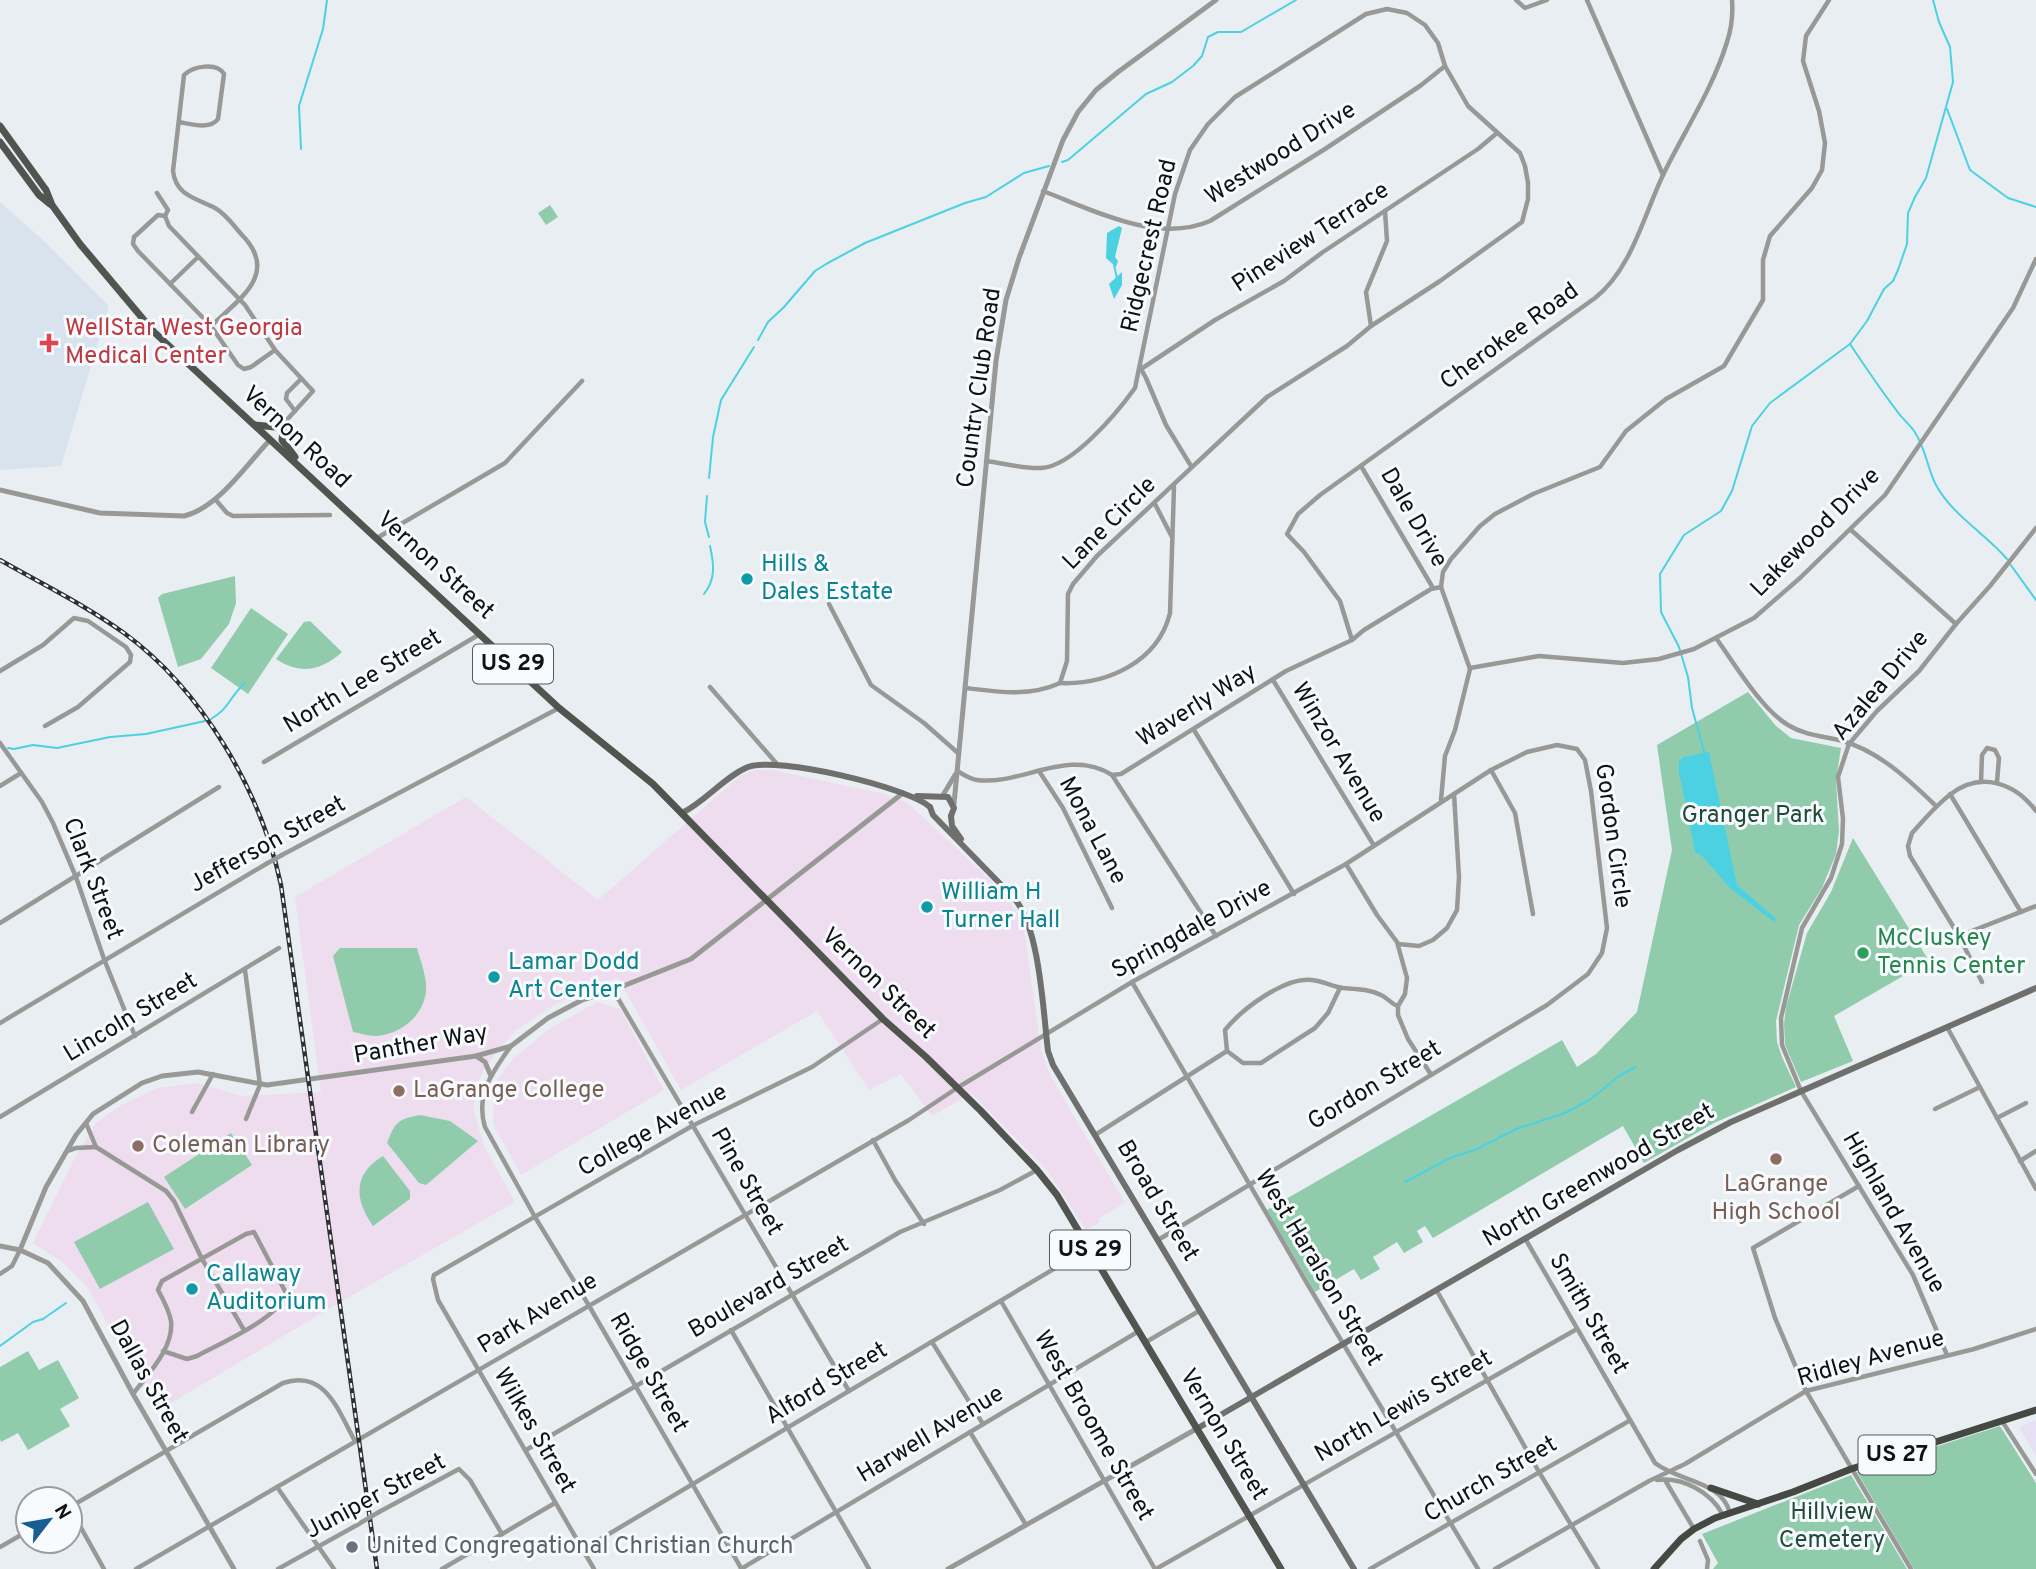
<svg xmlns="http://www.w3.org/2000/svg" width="2036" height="1569" viewBox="0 0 2036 1569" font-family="Overpass,sans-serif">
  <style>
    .commercial { fill: #e6e0f5 }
    .built { fill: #d8e3ee }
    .education { fill: #eeddef }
    .green { fill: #90ccac }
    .water { fill: #4bd1e1 }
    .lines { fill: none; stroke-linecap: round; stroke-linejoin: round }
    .stream { stroke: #4bd1e1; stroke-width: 2 }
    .minor { stroke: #989996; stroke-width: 4.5 }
    .tertiary { stroke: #989996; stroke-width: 5 }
    .secondary { stroke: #6f706d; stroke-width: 6 }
    .primary { stroke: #525450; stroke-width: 7 }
    .trunk { stroke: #464844; stroke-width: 7 }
    .rail-casing { stroke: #2f3033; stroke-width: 4.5 }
    .rail { stroke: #f8fbfe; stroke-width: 2; stroke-dasharray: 5; stroke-linecap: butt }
    .minor-bridge { stroke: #989996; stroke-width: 4.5 }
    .health-dot { fill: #e0444e; stroke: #f8fbfe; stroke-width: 2.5 }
    .culture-dot { fill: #0f9aa8; stroke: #f8fbfe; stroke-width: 2.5 }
    .leisure-dot { fill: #2e9e5b; stroke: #f8fbfe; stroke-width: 2.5 }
    .education-dot { fill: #8d6e63; stroke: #f8fbfe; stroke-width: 2.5 }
    .worship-dot { fill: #6b7280; stroke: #f8fbfe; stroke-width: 2.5 }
    .labels { text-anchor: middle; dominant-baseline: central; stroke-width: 6; stroke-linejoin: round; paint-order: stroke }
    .shield { fill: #f8fbfe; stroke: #56575a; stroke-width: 2 }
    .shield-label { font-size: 23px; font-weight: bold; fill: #101113 }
    .street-label { font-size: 24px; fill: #101113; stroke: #f8fbfe }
    .health-label { font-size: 24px; fill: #be3a42; stroke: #f8fbfe; text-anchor: start }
    .culture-label { font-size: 24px; fill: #0d838f; stroke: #f8fbfe; text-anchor: start }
    .park-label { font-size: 24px; fill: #214a37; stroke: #f8fbfe }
    .leisure-label { font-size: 24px; fill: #27864d; stroke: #f8fbfe; text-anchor: start }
    .education-label { font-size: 24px; fill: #785e54; stroke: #f8fbfe; text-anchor: start }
    .worship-label { font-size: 24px; fill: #5b616d; stroke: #f8fbfe; text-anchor: start }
  </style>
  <rect width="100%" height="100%" fill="#e9eef3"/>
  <path class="commercial" d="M2036 1420V1456L2019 1427Z"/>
  <path class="built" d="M0 202 43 240 109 306 61 466 0 470Z"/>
  <g class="education">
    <path d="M754 770H773L885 794 908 803 1002 891 1023 922 1041 1050 1050 1075 1125 1203 1099 1218 1100 1222 1086 1230 1047 1170 971 1093 932 1116 901 1074 869 1090 817 1011 681 1090 618 978 587 989 555 1005 515 1031 486 1066 479 1080 473 1108 484 1146 515 1202 330 1308 156 1412 88 1288 62 1262 33 1243 74 1159 96 1123 121 1105 157 1088 196 1083 243 1096 321 1092 295 897 466 797 598 900 740 776Z"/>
    <path d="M597 1002 620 1009 664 1090 521 1175 493 1124 494 1084 513 1059 549 1029Z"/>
  </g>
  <g class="green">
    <path d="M550 205 558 217 546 225 538 213Z"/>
    <path d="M235 576 236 603 229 624 201 659 178 667 158 598 162 594Z"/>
    <path d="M251 608 288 634 248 694 211 668Z"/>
    <path d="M310 621 342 652C321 671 300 675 276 659L304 622Z"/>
    <path d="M1748 692 1776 726 1791 738 1841 748 1836 781 1839 831 1836 854 1822 888 1799 925 1776 1021 1777 1042 1782 1057 1796 1087 1714 1123 1644 1163 1623 1126 1433 1238 1425 1226 1417 1231 1423 1242 1404 1253 1397 1242 1373 1257 1380 1269 1361 1280 1354 1269 1315 1292 1267 1210 1562 1040 1577 1067 1596 1054 1637 1012 1672 850 1657 745Z"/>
    <path d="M1853 838 1929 961 1834 1016 1853 1061 1801 1082 1785 1045 1784 1024 1786 1007 1807 933 1831 892Z"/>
    <path d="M340 948H417C421 963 429 981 425 997 420 1019 398 1035 375 1036 368 1036 360 1033 353 1032L333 956Z"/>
    <path d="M420 1115 450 1121 478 1141 426 1185 419 1183 387 1143C395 1122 398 1119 420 1115Z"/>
    <path d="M231 1133 252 1165 185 1209 164 1177Z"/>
    <path d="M383 1156 410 1191V1199L373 1226C354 1199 353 1174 383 1156Z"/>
    <path d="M148 1202 174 1249 100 1289 74 1242Z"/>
    <path d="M28 1351 39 1370 58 1360 79 1398 60 1409 70 1426 28 1450 18 1433 1 1442 0 1439V1367Z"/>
    <path d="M2000 1426 2036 1483V1569H1914L1857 1472Z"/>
    <path d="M1851 1475 1907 1569H1713L1718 1563 1702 1534Z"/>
  </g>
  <g class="water">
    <path d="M1119 226 1122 228 1115 257 1118 261 1116 267 1106 258 1107 233Z"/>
    <path d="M1122 272V285L1114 299 1109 284Z"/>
    <path d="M1709 752 1737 885 1776 919 1774 922 1731 889 1703 857 1695 852 1679 772V762L1683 757Z"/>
  </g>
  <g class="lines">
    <g class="stream">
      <path d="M1947 109 1970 170 2008 198 2036 207"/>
      <path d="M301 149 299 106 323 29 327 0"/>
      <path d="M1062 162 1068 160 1146 94 1172 82 1193 66 1202 56 1208 37 1218 32H1241L1296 0"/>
      <path d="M1114 265 1117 278"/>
      <path d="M758 340 768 322 784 307 815 271 826 264 865 243 965 203 986 197 1024 173 1049 166"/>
      <path d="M1850 344C1866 368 1882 392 1900 415 1904 420 1910 425 1914 431 1926 448 1927 468 1936 485 1953 516 1985 533 2007 559"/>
      <path d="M709 478 713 437 721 400 754 347"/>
      <path d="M707 496 705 522 709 537"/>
      <path d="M2010 564 2036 600"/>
      <path d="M704 594C716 579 714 564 710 546"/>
      <path d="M211 719C229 709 230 696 245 683"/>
      <path d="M8 748 14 749 33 745 57 748 110 737 146 734 205 721"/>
      <path d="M1705 755 1692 708 1688 677 1679 647 1661 612 1660 574 1684 535 1721 511 1732 491 1752 426 1770 403 1850 344 1867 321 1884 289 1893 281 1898 270 1907 244 1908 213 1915 197 1926 178 1953 82 1950 47 1939 22 1933 0"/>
      <path d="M1405 1182 1452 1157 1477 1149 1516 1129 1565 1113 1591 1099 1619 1076 1636 1067"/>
      <path d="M0 1346 33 1322 43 1319 66 1303"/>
    </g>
    <g class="minor">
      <path d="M1516 0 1525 8 1547 0"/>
      <path d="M1587 0 1663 175"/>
      <path d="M179 122C191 124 210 130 218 119L224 74C217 62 193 66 184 75L173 171C176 196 196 198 215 208 226 214 234 226 242 235 280 274 239 299 211 326"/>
      <path d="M1043 191C1093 210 1157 244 1210 221L1325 149 1420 86 1445 66"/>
      <path d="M157 193 168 210 165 216 169 226 245 305 275 350 313 391 284 423"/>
      <path d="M165 216 158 215 134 237 133 244 138 251 211 326 238 365 244 369 251 367 275 350"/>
      <path d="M170 284 198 257"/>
      <path d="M1371 326 1366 292 1387 241 1385 211"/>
      <path d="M295 411 286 399 287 393 301 379"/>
      <path d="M1191 466 1166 425 1146 378 1141 369 1215 320 1284 281 1323 252 1478 149 1497 133"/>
      <path d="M1361 466 1433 588"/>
      <path d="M215 499 227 513 233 516 330 515"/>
      <path d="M1155 504 1172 537"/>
      <path d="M1851 530 1956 624"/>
      <path d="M377 538 505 463 582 381"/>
      <path d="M829 604 871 685 924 723 958 753"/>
      <path d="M1716 638C1734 663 1762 710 1788 725 1804 735 1821 736 1839 740 1878 750 1908 779 1936 806"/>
      <path d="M1352 640 1340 601 1304 552 1287 534 1298 514 1320 495 1595 298C1632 269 1644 214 1664 173 1685 130 1713 88 1727 42 1731 30 1733 13 1732 0"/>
      <path d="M1470 668 1539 656 1623 663 1659 659 1694 649 1754 618 1800 578 1885 495 2013 308 2036 259"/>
      <path d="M0 671 43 645 74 618 88 621 126 647 131 655 130 662 78 707 45 726"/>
      <path d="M1273 680 1373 844"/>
      <path d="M1060 683C1107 685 1158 662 1170 613L1174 487"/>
      <path d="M710 687 777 764"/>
      <path d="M966 688C998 692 1030 697 1060 683L1067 661 1068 594 1073 584 1097 556 1267 397 1347 346 1371 326 1440 281 1522 222 1528 199V183L1525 166 1520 153 1468 106 1445 66 1438 43 1425 25 1407 13 1387 9 1366 14 1235 97 1208 124 1190 150 1175 194 1135 388C1117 413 1072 467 1041 468 1023 469 1003 463 986 461"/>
      <path d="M1194 730 1294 894"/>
      <path d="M0 743 42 802 53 823 76 877 104 959 135 1036"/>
      <path d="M264 762 480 634"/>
      <path d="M1491 770 1515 813 1533 914"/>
      <path d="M957 771C963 774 970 779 977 780 1020 786 1069 747 1112 775L1216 936"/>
      <path d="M1039 771 1063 808 1112 908"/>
      <path d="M1112 775 1121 774 1286 671 1352 640 1364 630 1431 589 1441 587"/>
      <path d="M1981 782 1982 755 1987 748 1995 750 1999 758 1997 782"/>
      <path d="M0 786 21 773"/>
      <path d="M1950 794 2021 912"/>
      <path d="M1441 800 1445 756 1455 730 1470 669 1441 587 1443 572 1451 559 1480 526 1495 514 1533 494 1600 467 1626 431 1666 399 1724 366 1763 300V260L1770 236 1812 188 1822 170 1825 143 1819 111 1803 61 1806 36 1829 0"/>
      <path d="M282 855 559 708"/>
      <path d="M1346 864 1377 915 1397 942 1407 978 1405 994 1398 1006V1015L1408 1039 1430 1073"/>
      <path d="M0 923 219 787"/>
      <path d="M1959 936 2036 906"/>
      <path d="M1398 944 1419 946 1433 940 1447 928 1457 910 1459 877 1454 794"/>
      <path d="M245 970 260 1085 246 1119"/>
      <path d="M1132 982 1308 1285 1478 1569"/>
      <path d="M1982 982 1959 936 1910 856 1908 846 1912 833C1924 820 1936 805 1951 794 1981 771 2015 783 2036 811"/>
      <path d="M613 990 849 1391"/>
      <path d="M0 1023 266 864"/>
      <path d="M1947 1027 2036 1189"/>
      <path d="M511 1046C493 1071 475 1095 485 1127L535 1217 588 1304 741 1568"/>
      <path d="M1227 1051 1225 1030C1242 1009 1284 977 1312 980 1323 981 1333 987 1343 988 1356 989 1369 989 1381 995 1388 998 1391 1004 1398 1006"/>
      <path d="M1227 1051 1243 1063H1261L1315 1028 1328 1013 1340 988"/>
      <path d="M1935 1109 1980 1087"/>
      <path d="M192 1112 213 1074"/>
      <path d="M0 1117 279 948"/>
      <path d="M1997 1118 2026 1103"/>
      <path d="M86 1123 96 1147 166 1191 174 1201 202 1259 244 1330"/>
      <path d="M1095 1135 1227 1051"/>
      <path d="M873 1140 895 1180 924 1224"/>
      <path d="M67 1151 76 1148 96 1147"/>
      <path d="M2020 1161 2036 1151"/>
      <path d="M1859 1186 1753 1248 1775 1318 1806 1391 1911 1569"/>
      <path d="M1526 1240 1655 1463C1679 1482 1721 1480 1730 1513"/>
      <path d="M0 1274 12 1266 20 1250"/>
      <path d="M1437 1291 1539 1472 1598 1569"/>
      <path d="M1001 1301 1155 1569"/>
      <path d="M731 1330 869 1569"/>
      <path d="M932 1342 983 1424"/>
      <path d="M1146 1342 1199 1311"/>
      <path d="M1947 1355 1913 1275 1801 1091 1782 1045 1781 1018 1802 928 1831 878 1842 844 1843 819 1838 777 1849 744 1877 711 1919 671 1956 624 1990 586 2036 528"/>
      <path d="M133 1394C148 1374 174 1348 171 1321 169 1310 163 1299 158 1290L162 1281 246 1234 254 1232 286 1293C280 1318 219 1344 197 1356L187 1359 163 1351"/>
      <path d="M2002 1421 2036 1474"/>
      <path d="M970 1432 1026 1525"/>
      <path d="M526 1450 900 1232 1000 1190 1037 1170"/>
      <path d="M1657 1480C1683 1477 1711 1492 1723 1515"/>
      <path d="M1665 1480 1694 1529"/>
      <path d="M277 1487 334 1569"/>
      <path d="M70 1507 283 1383C326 1369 338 1411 355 1441"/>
      <path d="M70 1508 104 1569"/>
      <path d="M379 1512 459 1469 470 1480 502 1534"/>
      <path d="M1700 1541 1708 1560 1707 1569"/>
      <path d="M0 1547 28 1531"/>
      <path d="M582 1550 1089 1248"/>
      <path d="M136 1569 909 1120 957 1088 1132 982 1346 864 1491 770 1527 752 1557 745 1577 749 1585 760 1591 791 1607 928 1602 953 1588 974 1547 1005 1158 1240"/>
      <path d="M278 1569 357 1525"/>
      <path d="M442 1569 555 1503"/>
      <path d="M594 1569 438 1300 433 1279 434 1275 692 1126 812 1067 883 1019"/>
      <path d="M741 1569 1139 1331"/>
      <path d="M1156 1569 1577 1329"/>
      <path d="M1370 1569 1629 1421"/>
      <path d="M1495 1569 1649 1481 1685 1464 1806 1391 1974 1349 2036 1329"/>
    </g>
    <g class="tertiary">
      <path d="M0 490 100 513 184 516C218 508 246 465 270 440"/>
      <path d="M943 795 955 775"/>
      <path d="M954 804 996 361 1006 300 1019 258 1063 140 1078 112 1096 90 1118 72 1216 0"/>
      <path d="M476 1056 485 1062 491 1076"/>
      <path d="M0 1246 20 1250 48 1263 83 1301 133 1394 234 1569"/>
      <path d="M20 1250 46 1187 76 1135 93 1114 142 1083 162 1076 198 1072 267 1085 476 1056 511 1046 548 1018 582 1000 613 990 691 959 903 793"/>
      <path d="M948 1569 1198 1428"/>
    </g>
    <g class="secondary">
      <path d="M917 796 948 797 954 808 951 816"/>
      <path d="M930 807 933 815 1014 898C1040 928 1043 1011 1048 1051L1053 1065 1354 1569"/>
      <path d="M682 813C706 801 724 777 748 767 777 756 907 787 930 807"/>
      <path d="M951 816 952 826 961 839"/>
      <path d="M1198 1428 1678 1150 1731 1122 2036 988"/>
    </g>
    <g class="primary">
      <path d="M0 126 46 190 52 205 80 244 154 332 559 708 653 784 883 1019 926 1057 981 1111 1037 1170 1057 1195 1281 1569"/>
      <path d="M0 142 39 195 50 204"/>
      <path d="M284 423 282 440 295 457"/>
      <path d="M255 425 275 427 284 423"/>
    </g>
    <g class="trunk">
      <path d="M1711 1488 1758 1504"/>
      <path d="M1654 1569 1681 1539 1694 1529 1715 1518 1793 1492 1851 1469 2036 1410"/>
    </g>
    <defs>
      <path id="rail" d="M0 560C42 584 85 605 124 633 202 690 261 791 281 885L377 1569"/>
    </defs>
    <use href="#rail" class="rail-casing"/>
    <use href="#rail" class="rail"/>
    <g class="minor-bridge">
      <path d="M266 864 282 855"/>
      <path d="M357 1525 379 1512"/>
    </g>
  </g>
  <path class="health-dot" d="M45.5 332.5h7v7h7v7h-7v7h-7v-7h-7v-7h7z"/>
  <g class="culture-dot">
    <circle cx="747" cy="579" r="7"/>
    <circle cx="927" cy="907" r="7"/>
    <circle cx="494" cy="977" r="7"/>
    <circle cx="192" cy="1289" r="7"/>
  </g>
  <circle class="leisure-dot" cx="1863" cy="953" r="7"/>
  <g class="education-dot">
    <circle cx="399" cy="1091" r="7"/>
    <circle cx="138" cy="1146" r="7"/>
    <circle cx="1776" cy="1159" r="7"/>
  </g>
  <circle class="worship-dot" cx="352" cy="1547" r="7"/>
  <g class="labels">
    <g class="shield">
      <rect x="473" y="644.5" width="80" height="39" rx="5"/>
      <rect x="1050" y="1230.5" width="80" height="39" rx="5"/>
      <rect x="1858.5" y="1435.5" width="77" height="39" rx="5"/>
    </g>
    <g class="shield-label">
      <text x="513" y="664">US 29</text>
      <text x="1090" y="1250">US 29</text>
      <text x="1897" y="1455">US 27</text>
    </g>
    <g class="street-label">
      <text transform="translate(1281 154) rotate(-32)">Westwood Drive</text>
      <text transform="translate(1311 238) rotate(-33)">Pineview Terrace</text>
      <text transform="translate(1150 246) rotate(-77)">Ridgecrest Road</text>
      <text transform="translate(1510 337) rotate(-36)">Cherokee Road</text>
      <text transform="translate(980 388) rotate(-82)">Country Club Road</text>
      <text transform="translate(296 438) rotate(43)">Vernon Road</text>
      <text transform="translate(1413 518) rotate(60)">Dale Drive</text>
      <text transform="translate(1110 524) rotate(-45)">Lane Circle</text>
      <text transform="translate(1816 533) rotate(-45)">Lakewood Drive</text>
      <text transform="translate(435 566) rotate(42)">Vernon Street</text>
      <text transform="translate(363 682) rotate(-31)">North Lee Street</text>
      <text transform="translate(1881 686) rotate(-50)">Azalea Drive</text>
      <text transform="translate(1197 706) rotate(-32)">Waverly Way</text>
      <text transform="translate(1338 753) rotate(59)">Winzor Avenue</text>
      <text transform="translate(1092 831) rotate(62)">Mona Lane</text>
      <text transform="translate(1612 836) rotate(82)">Gordon Circle</text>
      <text transform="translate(268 845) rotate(-29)">Jefferson Street</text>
      <text transform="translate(92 879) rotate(69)">Clark Street</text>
      <text transform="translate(1192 930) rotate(-29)">Springdale Drive</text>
      <text transform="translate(878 984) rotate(44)">Vernon Street</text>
      <text transform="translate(131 1018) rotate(-31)">Lincoln Street</text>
      <text transform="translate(421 1045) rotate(-10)">Panther Way</text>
      <text transform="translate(1375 1086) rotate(-31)">Gordon Street</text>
      <text transform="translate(653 1131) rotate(-29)">College Avenue</text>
      <text transform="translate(1599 1176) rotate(-30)">North Greenwood Street</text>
      <text transform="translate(746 1182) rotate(60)">Pine Street</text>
      <text transform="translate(1157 1201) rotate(59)">Broad Street</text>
      <text transform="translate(1893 1213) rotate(60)">Highland Avenue</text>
      <text transform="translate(1318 1268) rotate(59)">West Haralson Street</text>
      <text transform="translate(769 1288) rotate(-30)">Boulevard Street</text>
      <text transform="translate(538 1314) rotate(-31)">Park Avenue</text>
      <text transform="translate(1588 1314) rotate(60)">Smith Street</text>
      <text transform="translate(1871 1359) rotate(-16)">Ridley Avenue</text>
      <text transform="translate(648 1373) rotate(60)">Ridge Street</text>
      <text transform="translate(148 1382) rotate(61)">Dallas Street</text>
      <text transform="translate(827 1384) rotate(-31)">Alford Street</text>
      <text transform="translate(1404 1407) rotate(-30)">North Lewis Street</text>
      <text transform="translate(1093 1426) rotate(60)">West Broome Street</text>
      <text transform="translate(534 1431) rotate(60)">Wilkes Street</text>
      <text transform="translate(931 1435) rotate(-31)">Harwell Avenue</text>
      <text transform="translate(1223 1435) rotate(59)">Vernon Street</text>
      <text transform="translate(1491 1480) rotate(-30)">Church Street</text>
      <text transform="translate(376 1497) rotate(-28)">Juniper Street</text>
    </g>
    <g class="health-label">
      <text x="65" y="329">WellStar West Georgia<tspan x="65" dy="28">Medical Center</tspan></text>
    </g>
    <g class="culture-label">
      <text x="761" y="565">Hills &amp;<tspan x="761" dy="28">Dales Estate</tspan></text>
      <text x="941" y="893">William H<tspan x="941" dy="28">Turner Hall</tspan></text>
      <text x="508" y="963">Lamar Dodd<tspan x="508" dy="28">Art Center</tspan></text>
      <text x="206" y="1275">Callaway<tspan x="206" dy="28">Auditorium</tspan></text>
    </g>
    <g class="park-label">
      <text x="1753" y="816">Granger Park</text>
      <text x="1832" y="1513">Hillview<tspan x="1832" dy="28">Cemetery</tspan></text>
    </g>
    <g class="leisure-label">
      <text x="1877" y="939">McCluskey<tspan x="1877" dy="28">Tennis Center</tspan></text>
    </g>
    <g class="education-label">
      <text x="413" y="1091">LaGrange College</text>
      <text x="152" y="1146">Coleman Library</text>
      <text x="1776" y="1185" text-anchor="middle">LaGrange<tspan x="1776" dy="28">High School</tspan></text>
    </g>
    <g class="worship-label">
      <text x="366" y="1547">United Congregational Christian Church</text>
    </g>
  </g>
  <g transform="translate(49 1520) rotate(59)"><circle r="33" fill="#f8fbfe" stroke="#9b9da0" stroke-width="2"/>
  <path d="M0-5L12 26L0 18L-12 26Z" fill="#175f93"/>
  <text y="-10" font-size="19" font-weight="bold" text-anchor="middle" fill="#101113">N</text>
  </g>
</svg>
